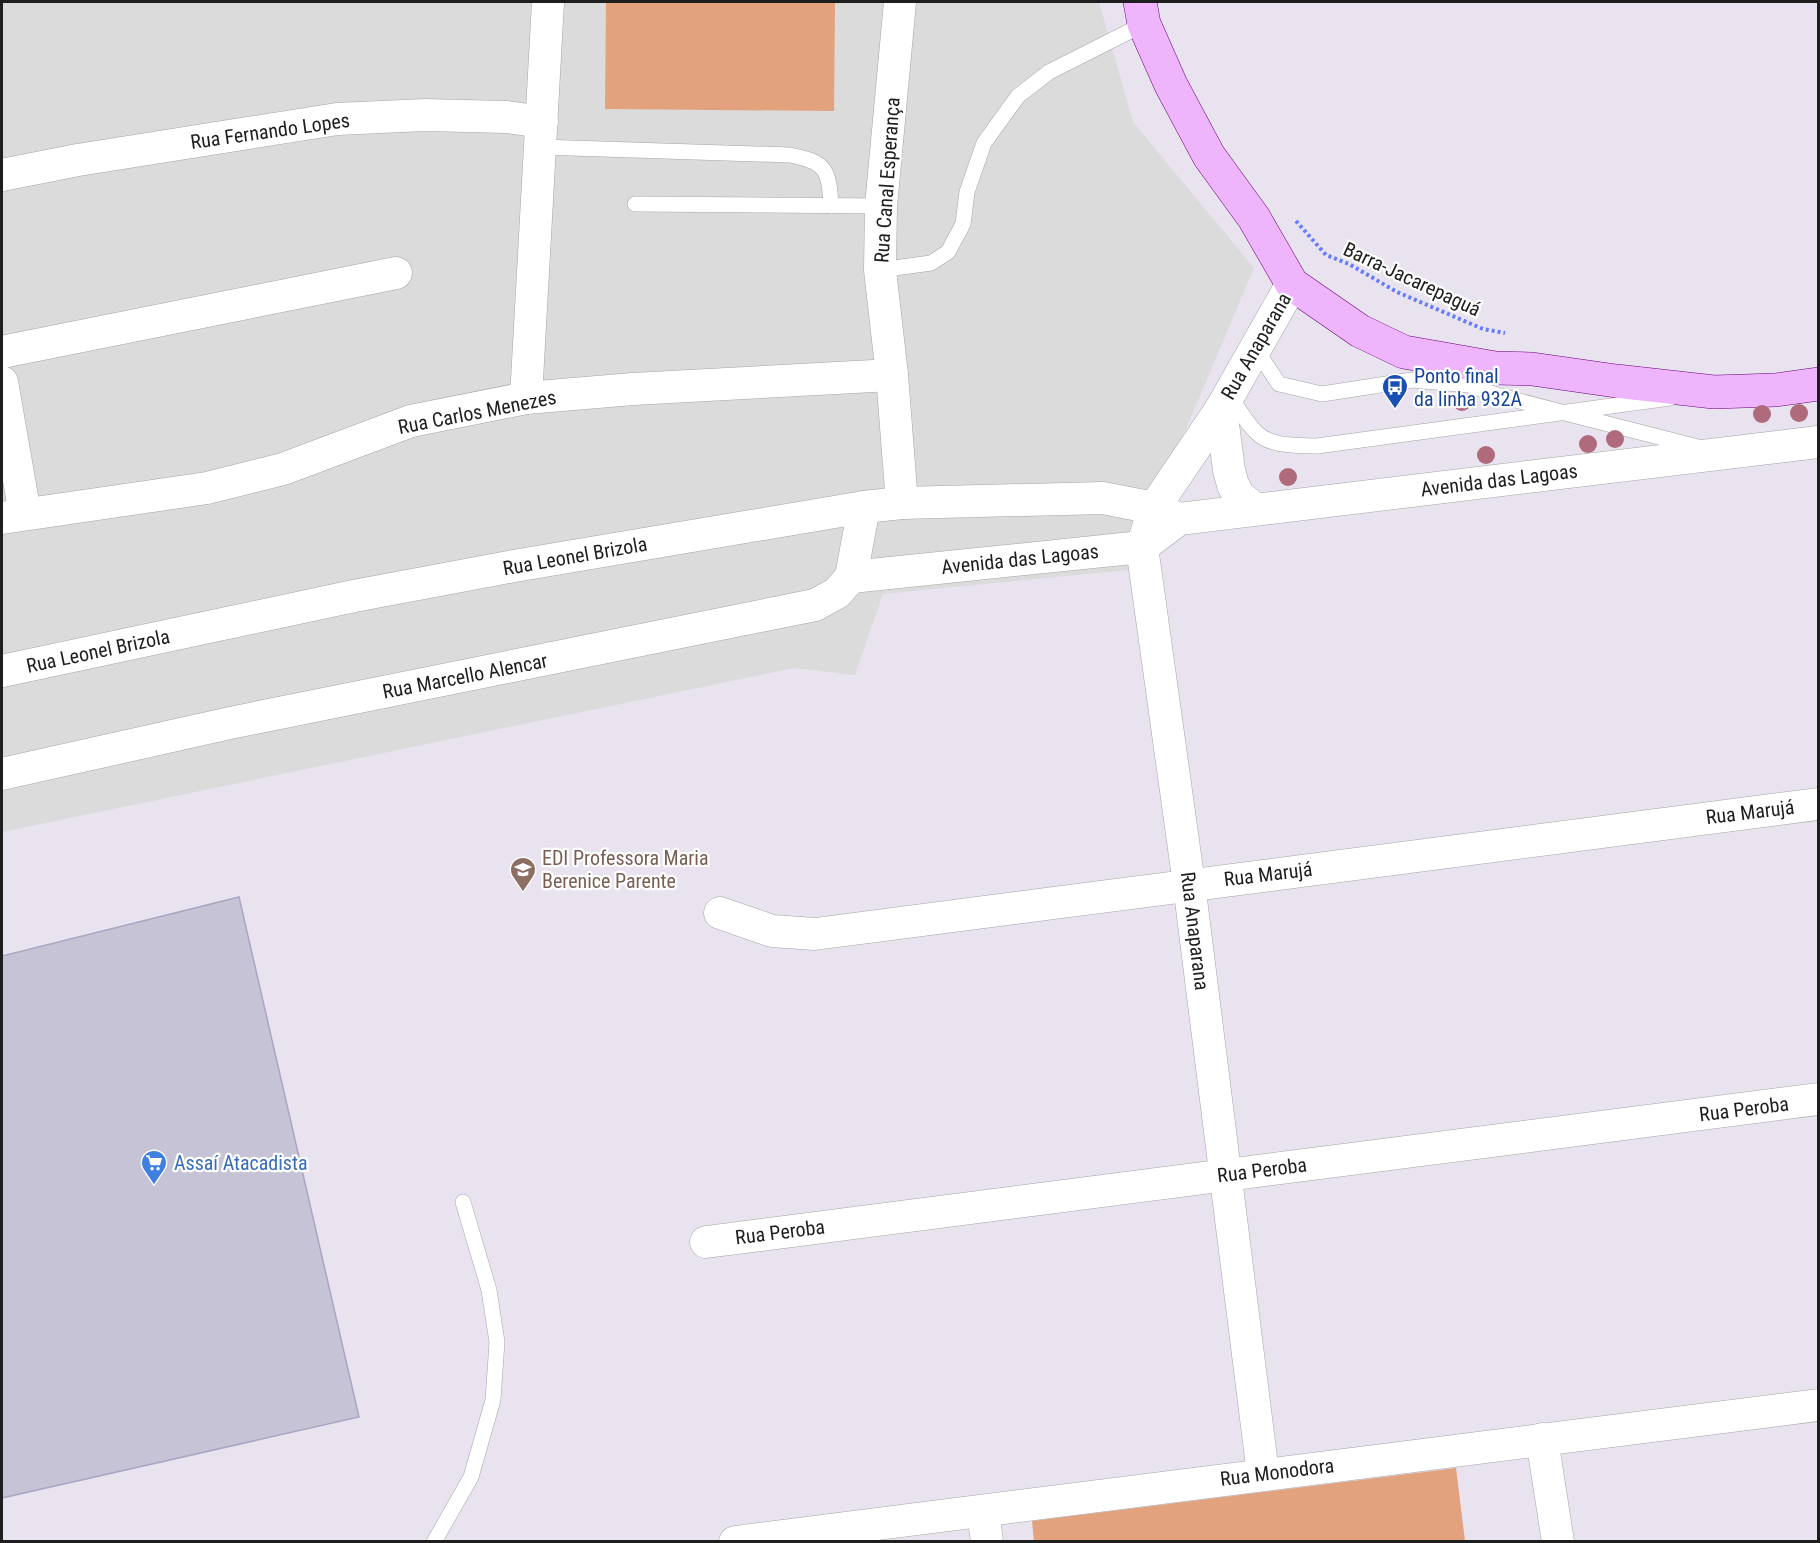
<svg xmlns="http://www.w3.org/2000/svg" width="1820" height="1543" viewBox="0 0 1820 1543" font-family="'Roboto Condensed',sans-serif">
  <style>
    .residential { fill: #dbdbdc }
    .pitch { fill: #e2a27e }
    .building { fill: #c7c3d6; stroke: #aaa5c2; stroke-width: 1.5 }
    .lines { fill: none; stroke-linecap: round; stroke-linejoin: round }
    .lane-casing { stroke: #a5a5a5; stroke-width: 16 }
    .street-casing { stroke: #a5a5a5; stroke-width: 33 }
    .secondary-casing { stroke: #680079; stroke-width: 34 }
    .path { stroke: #657cff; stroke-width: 4; stroke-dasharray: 3 3; stroke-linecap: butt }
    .lane { stroke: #fff; stroke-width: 15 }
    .street { stroke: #fff; stroke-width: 32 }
    .secondary { stroke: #eeb5fc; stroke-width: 33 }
    .tree { fill: #af6a7b }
    .labels { text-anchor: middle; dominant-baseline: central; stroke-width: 4.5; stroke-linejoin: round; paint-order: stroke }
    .street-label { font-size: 20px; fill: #1e1e1e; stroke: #fff }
    .transit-label { font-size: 20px; fill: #164399; stroke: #fff; text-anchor: start }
    .education-label { font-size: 20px; fill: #785e54; stroke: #fff; text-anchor: start }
    .shop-label { font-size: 20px; fill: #366cbe; stroke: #fff; text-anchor: start }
  </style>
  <rect width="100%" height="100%" fill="#e8e3ef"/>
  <path class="residential" d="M2 2H1099L1133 122 1254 268 1185 431 1154 497 1138 569 883 594 855 675 794 668 2 832Z"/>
  <g class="pitch">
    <path d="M606 2H835L834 111 605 109Z"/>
    <path d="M1456 1468 1465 1541H1034L1032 1521Z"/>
  </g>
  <path class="building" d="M239 897 359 1417 2 1498V956Z"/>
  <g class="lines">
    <defs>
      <g id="lane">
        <path d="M540 147 790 155C826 162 829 169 831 206"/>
        <path d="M635 204 881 206"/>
        <path d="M880 270 931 263 948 252 963 224 967 192 984 143 1018 96 1049 72 1144 24"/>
        <path d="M1255 348 1279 384 1322 394 1412 380 1469 385 1497 395 1565 413 1698 447"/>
        <path d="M1229 394C1237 406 1246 423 1257 433 1271 447 1298 445 1317 446L1670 398"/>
        <path d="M434 1542 471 1477 493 1400 497 1342 489 1290 463 1202"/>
      </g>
      <g id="street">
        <path d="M900 2 881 206 880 270 892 375 902 503"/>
        <path d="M2 175 78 160 337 119 425 115 507 117 542 122"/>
        <path d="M2 352 396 273"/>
        <path d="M2 382 25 514"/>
        <path d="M526 398 548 2"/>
        <path d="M1221 409 1154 508 1142 547 1189 884 1263 1474"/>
        <path d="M1255 509 1239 496 1233 485 1229 470 1221 409 1292 284"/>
        <path d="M2 518 207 488 283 469 411 421 526 398 633 389 892 375"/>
        <path d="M851 577 1142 547 1179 519 1818 442"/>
        <path d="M2 671 354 596 514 566 864 507 902 503 1103 498 1154 508 1179 519"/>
        <path d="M2 774 230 723 815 605 837 593 851 577 864 507"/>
        <path d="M720 913 772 931 815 934 1818 804"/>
        <path d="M706 1242 1818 1099"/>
        <path d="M1542 1439 1558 1542"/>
        <path d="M983 1511 987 1542"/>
        <path d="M735 1542 1818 1405"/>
      </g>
      <path id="secondary" d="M1140 2 1144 24 1171 85 1209 156 1254 218 1292 284 1360 331 1404 352 1495 368 1532 369 1616 381 1714 392 1775 390 1818 384"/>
    </defs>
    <use href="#lane" class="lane-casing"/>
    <use href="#street" class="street-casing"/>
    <use href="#secondary" class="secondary-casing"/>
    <path class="path" d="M1296 221 1326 255 1349 264 1397 292 1483 329 1505 333"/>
    <use href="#lane" class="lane"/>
    <use href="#street" class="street"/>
    <use href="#secondary" class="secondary"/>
  </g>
  <g class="tree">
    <circle cx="1462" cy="402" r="9"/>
    <circle cx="1799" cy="413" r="9"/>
    <circle cx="1762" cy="414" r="9"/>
    <circle cx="1615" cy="439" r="9"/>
    <circle cx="1588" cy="444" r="9"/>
    <circle cx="1486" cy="455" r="9"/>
    <circle cx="1288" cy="477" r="9"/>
  </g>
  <defs>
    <symbol id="bus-pin" viewBox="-11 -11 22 30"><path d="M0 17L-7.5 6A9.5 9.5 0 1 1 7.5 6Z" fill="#1a4fb4" stroke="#fff"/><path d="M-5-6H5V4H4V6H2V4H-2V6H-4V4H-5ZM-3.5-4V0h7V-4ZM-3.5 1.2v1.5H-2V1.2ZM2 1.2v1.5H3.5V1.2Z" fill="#fff"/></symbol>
    <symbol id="school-pin" viewBox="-11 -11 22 30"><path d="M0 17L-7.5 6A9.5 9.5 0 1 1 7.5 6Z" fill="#8d6e63" stroke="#fff"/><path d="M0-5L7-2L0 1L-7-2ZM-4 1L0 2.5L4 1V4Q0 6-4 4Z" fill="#fff"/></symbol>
    <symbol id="supermarket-pin" viewBox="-11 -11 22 30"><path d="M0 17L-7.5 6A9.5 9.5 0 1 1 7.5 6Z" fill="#3f7fe0" stroke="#fff"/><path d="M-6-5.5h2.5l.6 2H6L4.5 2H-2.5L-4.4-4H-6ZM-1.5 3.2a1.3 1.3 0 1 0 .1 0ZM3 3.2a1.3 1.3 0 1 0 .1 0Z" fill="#fff"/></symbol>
  </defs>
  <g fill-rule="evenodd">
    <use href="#bus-pin" x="1380" y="372" width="30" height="40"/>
    <use href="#school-pin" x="508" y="855" width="30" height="40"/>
    <use href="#supermarket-pin" x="139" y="1148" width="30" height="40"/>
  </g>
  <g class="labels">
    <g class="street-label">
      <text transform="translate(270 131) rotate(-8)">Rua Fernando Lopes</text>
      <text transform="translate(887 180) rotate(-86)">Rua Canal Esperança</text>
      <text transform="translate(1412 279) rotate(25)">Barra-Jacarepaguá</text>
      <text transform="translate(1256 346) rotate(-60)">Rua Anaparana</text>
      <text transform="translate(477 412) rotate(-11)">Rua Carlos Menezes</text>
      <text transform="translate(1499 480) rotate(-7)">Avenida das Lagoas</text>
      <text transform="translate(575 556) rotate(-10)">Rua Leonel Brizola</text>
      <text transform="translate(1020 559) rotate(-6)">Avenida das Lagoas</text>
      <text transform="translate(98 651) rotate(-12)">Rua Leonel Brizola</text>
      <text transform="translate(465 676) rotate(-11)">Rua Marcello Alencar</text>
      <text transform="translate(1750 812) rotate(-7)">Rua Marujá</text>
      <text transform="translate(1268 874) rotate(-7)">Rua Marujá</text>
      <text transform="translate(1195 931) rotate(83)">Rua Anaparana</text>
      <text transform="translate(1744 1109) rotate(-7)">Rua Peroba</text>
      <text transform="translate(1262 1170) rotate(-7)">Rua Peroba</text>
      <text transform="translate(780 1232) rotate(-7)">Rua Peroba</text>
      <text transform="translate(1277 1472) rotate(-7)">Rua Monodora</text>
    </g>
    <g class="transit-label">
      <text x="1414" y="376">Ponto final<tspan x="1414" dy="23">da linha 932A</tspan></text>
    </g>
    <g class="education-label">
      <text x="542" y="858">EDI Professora Maria<tspan x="542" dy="23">Berenice Parente</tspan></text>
    </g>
    <g class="shop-label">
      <text x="174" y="1163">Assaí Atacadista</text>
    </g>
  </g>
  <rect width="1820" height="1543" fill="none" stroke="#1e1e1e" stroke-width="6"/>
</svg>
